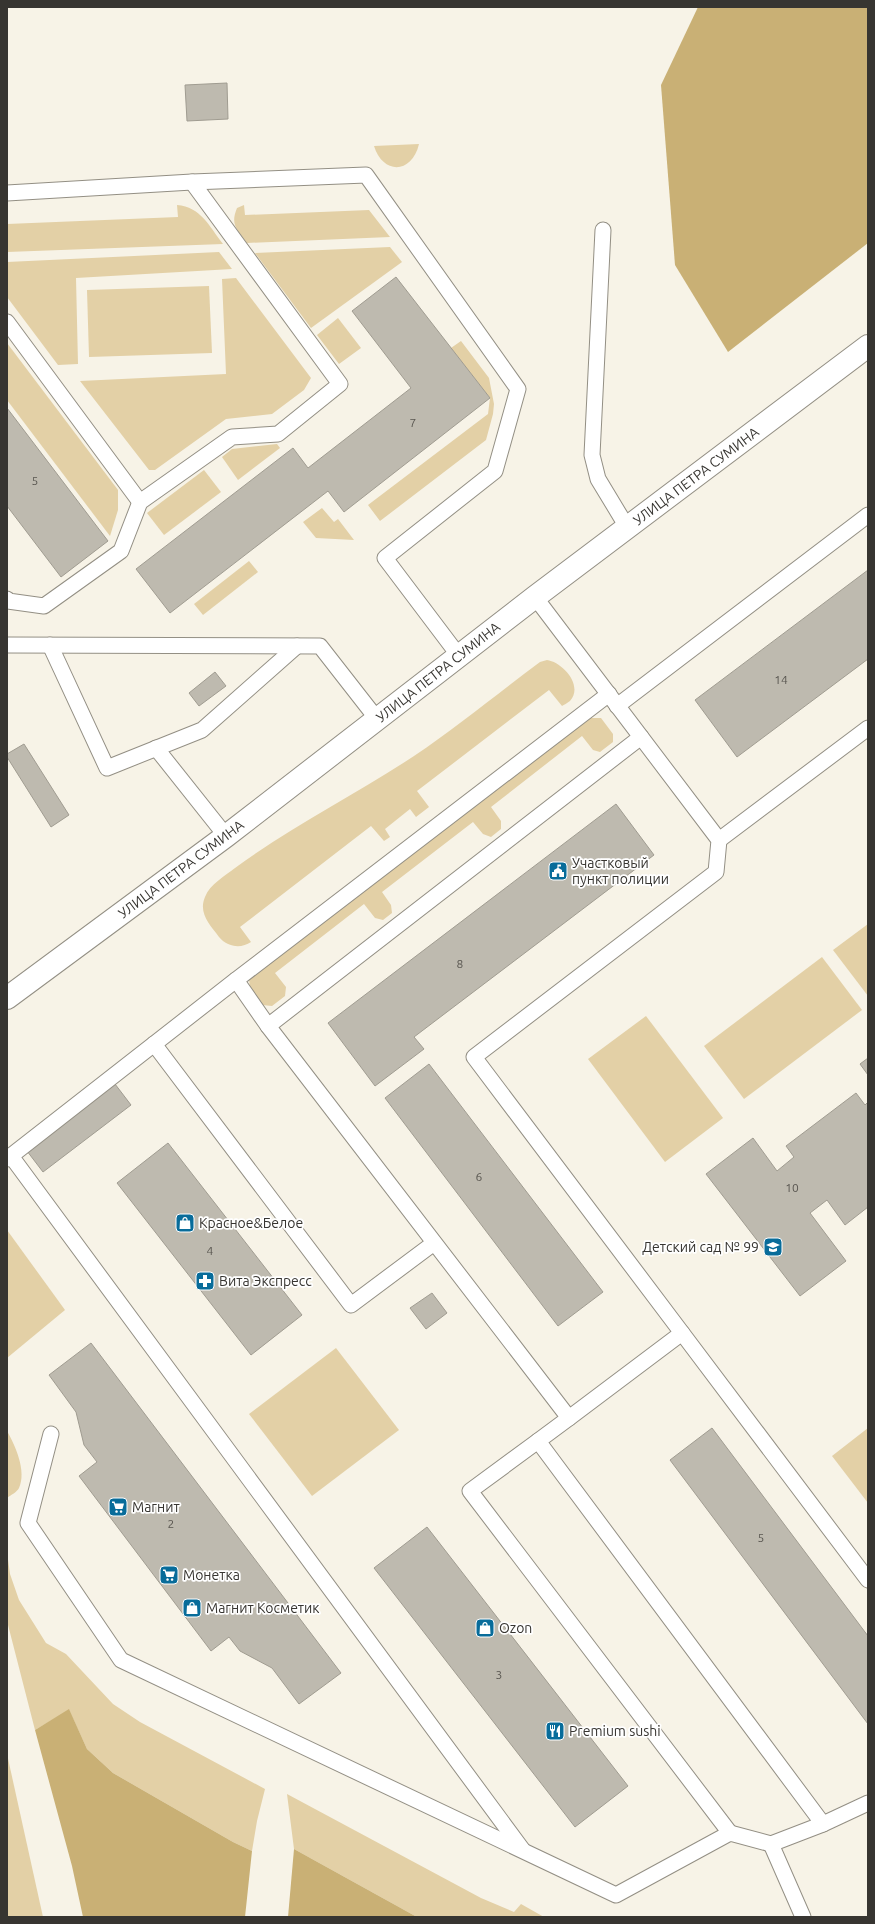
<svg xmlns="http://www.w3.org/2000/svg" width="875" height="1924" viewBox="0 0 875 1924" font-family="Ubuntu,sans-serif">
  <style>
    .green { fill: #e3d0a6 }
    .forest { fill: #c9b075 }
    .building { fill: #bebaaf; stroke: #a09c91 }
    .lines { fill: none; stroke-linecap: round; stroke-linejoin: round }
    .service-casing { stroke: #938f84; stroke-width: 17 }
    .minor-casing { stroke: #938f84; stroke-width: 24 }
    .service { stroke: #fff; stroke-width: 15 }
    .minor { stroke: #fff; stroke-width: 22 }
    .labels { text-anchor: middle; dominant-baseline: central; stroke-width: 3.5; stroke-linejoin: round; paint-order: stroke }
    .number-label { font-size: 12px; fill: #595650 }
    .street-label { font-size: 14px; fill: #373531; stroke: #fff }
    .poi-label { font-size: 14px; fill: #373531; stroke: #fff; text-anchor: start }
  </style>
  <rect width="100%" height="100%" fill="#f7f3e7"/>
  <g class="green">
    <path d="M419 144C412 174 383 175 374 146Z"/>
    <path d="M177 205C201 207 209 226 223 244L7 252V224L178 217Z"/>
    <path d="M244 205 245 215 369 210 390 237 247 243C237 229 230 225 237 208Z"/>
    <path d="M390 247 402 262 311 328 255 253Z"/>
    <path d="M219 252 232 269 76 278 78 364 58 365 7 297V262Z"/>
    <path d="M236 278 311 378 304 390 272 414 226 419 155 470H149L80 381 226 374 222 279Z"/>
    <path d="M209 286 212 353 89 357 87 290Z"/>
    <path d="M338 318 361 348 339 364 317 335Z"/>
    <path d="M461 341 489 378 494 404 493 414 486 440 380 521 368 505 488 414 490 398 451 348Z"/>
    <path d="M7 343 118 490V510L110 536 7 400Z"/>
    <path d="M277 444 280 448 238 480 222 457 232 449Z"/>
    <path d="M204 470 221 492 164 535 147 513Z"/>
    <path d="M322 508 334 522 338 519 354 540 316 538 303 522Z"/>
    <path d="M249 561 258 572 203 615 194 604Z"/>
    <path d="M547 660C562 662 584 685 570 701 567 703 564 705 562 706L549 690 417 791 429 807 416 817 410 809 385 829 390 837 384 841 371 826 240 927 251 942C241 949 227 947 219 937 210 925 198 913 205 897 210 884 225 876 235 868 292 826 355 795 414 756 457 727 498 693 540 662Z"/>
    <path d="M585 718H601L613 734V742L600 752 593 750 582 736 491 807 501 821V829L491 837 483 834 473 822 382 892 391 905 392 913 383 920 375 918 364 904 275 973 286 987 285 996 272 1006 262 1005 250 989 249 978Z"/>
    <path d="M868 924V996L833 950Z"/>
    <path d="M822 957 862 1010 744 1099 704 1046Z"/>
    <path d="M646 1016 723 1118 665 1162 588 1059Z"/>
    <path d="M7 1230 65 1310 7 1358Z"/>
    <path d="M336 1348 399 1430 312 1496 249 1414Z"/>
    <path d="M868 1428V1503L832 1456Z"/>
    <path d="M7 1431C15 1445 27 1471 19 1488 17 1492 11 1495 7 1498Z"/>
    <path d="M7 1552 10 1574 19 1600 46 1643 66 1654 113 1704 140 1722 265 1789 257 1821 252 1851 233 1842 113 1773 87 1749 69 1710 35 1730 7 1621Z"/>
    <path d="M7 1754 43 1917H7Z"/>
    <path d="M287 1794 481 1898 514 1912 521 1904 544 1917H417L294 1849Z"/>
  </g>
  <g class="forest">
    <path d="M698 7H868V243L728 352 675 265 661 85Z"/>
    <path d="M69 1709 87 1749 113 1773 233 1842 252 1851 245 1917H83L72 1866 35 1730Z"/>
    <path d="M294 1849 417 1917H288Z"/>
  </g>
  <g class="building">
    <path d="M227 83 228 119 187 121 185 85Z"/>
    <path d="M396 277 490 398 344 512 328 491 170 613 136 569 293 448 308 468 411 388 352 311Z"/>
    <path d="M7 408 108 541 61 577 7 506Z"/>
    <path d="M868 570V659L737 757 695 700Z"/>
    <path d="M215 672 226 686 199 706 189 693Z"/>
    <path d="M24 744 69 815 51 827 7 757V754Z"/>
    <path d="M616 804 654 855 414 1037 424 1049 375 1086 328 1023Z"/>
    <path d="M868 1058V1075L860 1064Z"/>
    <path d="M429 1064 603 1292 558 1326 385 1098Z"/>
    <path d="M115 1084 131 1105 43 1172 27 1151Z"/>
    <path d="M856 1093 865 1105 868 1102V1207L845 1225 827 1200 810 1213 846 1261 800 1296 706 1174 753 1138 777 1171 794 1157 786 1146Z"/>
    <path d="M168 1143 302 1315 251 1355 117 1183Z"/>
    <path d="M432 1293 447 1313 426 1329 410 1308Z"/>
    <path d="M91 1343 341 1673 299 1704 272 1668 240 1651 229 1637 211 1651 79 1476 97 1462 84 1445 76 1412 49 1375Z"/>
    <path d="M712 1428 868 1636V1724L670 1460Z"/>
    <path d="M427 1527 628 1786 575 1827 374 1568Z"/>
  </g>
  <g class="lines">
    <defs>
      <g id="service">
        <path d="M7 193 192 182 366 175 518 389 495 471 385 558 459 656"/>
        <path d="M603 230 592 455 598 479 627 527"/>
        <path d="M7 322 140 502"/>
        <path d="M535 597 719 840 716 872 474 1057 682 1333"/>
        <path d="M7 599 8 601 44 606 121 551 140 502 232 437 278 434 340 384 192 182"/>
        <path d="M7 645 320 646 377 719"/>
        <path d="M50 645 107 768 202 730 297 646"/>
        <path d="M609 694 236 980 268 1026 569 1418 682 1333 868 1580"/>
        <path d="M617 706 868 515"/>
        <path d="M156 748 226 836"/>
        <path d="M719 840 868 728"/>
        <path d="M268 1026 641 737"/>
        <path d="M154 1044 351 1305 434 1243"/>
        <path d="M11 1156 522 1849"/>
        <path d="M7 1159 236 980"/>
        <path d="M569 1418 538 1441 823 1824 771 1844 803 1917"/>
        <path d="M51 1434 28 1523 121 1660 616 1895 730 1833 771 1844"/>
        <path d="M538 1441 470 1491 730 1833"/>
        <path d="M823 1824 868 1803"/>
      </g>
      <path id="minor" d="M7 998 226 836 535 597 868 346"/>
    </defs>
    <use href="#service" class="service-casing"/>
    <use href="#minor" class="minor-casing"/>
    <use href="#service" class="service"/>
    <use href="#minor" class="minor"/>
  </g>
  <defs>
    <symbol id="civic-square" viewBox="-11 -11 22 22"><rect x="-9" y="-9" width="18" height="18" rx="4" fill="#086c9a" stroke="#fff"/><path d="M-.6-6.5H3V-4.5H.6V-3L4-1V1h2V6H-6V1h2V-1L-.6-3ZM-1.2 2.5V6h2.4V2.5Z" fill="#fff"/></symbol>
    <symbol id="shop-square" viewBox="-11 -11 22 22"><rect x="-9" y="-9" width="18" height="18" rx="4" fill="#086c9a" stroke="#fff"/><path d="M-5-2.5h2.3a2.7 3.5 0 0 1 5.4 0H5L5.5 6h-11ZM-1.5-2.5h3a1.5 2.3 0 0 0-3 0Z" fill="#fff"/></symbol>
    <symbol id="school-square" viewBox="-11 -11 22 22"><rect x="-9" y="-9" width="18" height="18" rx="4" fill="#086c9a" stroke="#fff"/><path d="M0-5L7-2L0 1L-7-2ZM-4 1L0 2.5L4 1V4Q0 6-4 4Z" fill="#fff"/></symbol>
    <symbol id="pharmacy-square" viewBox="-11 -11 22 22"><rect x="-9" y="-9" width="18" height="18" rx="4" fill="#086c9a" stroke="#fff"/><path d="M-2-6h4v4h4v4h-4v4h-4v-4h-4v-4h4Z" fill="#fff"/></symbol>
    <symbol id="supermarket-square" viewBox="-11 -11 22 22"><rect x="-9" y="-9" width="18" height="18" rx="4" fill="#086c9a" stroke="#fff"/><path d="M-6-5.5h2.5l.6 2H6L4.5 2H-2.5L-4.4-4H-6ZM-1.5 3.2a1.3 1.3 0 1 0 .1 0ZM3 3.2a1.3 1.3 0 1 0 .1 0Z" fill="#fff"/></symbol>
    <symbol id="restaurant-square" viewBox="-11 -11 22 22"><rect x="-9" y="-9" width="18" height="18" rx="4" fill="#086c9a" stroke="#fff"/><path d="M-5-6h1v4h1v-4h1v4h1v-4h1v5L-1.5 .5V6h-2V.5L-5-1ZM5-6V6H3V1.5H1.5Q1.5-4 5-6Z" fill="#fff"/></symbol>
  </defs>
  <g fill-rule="evenodd">
    <use href="#civic-square" x="547" y="860" width="22" height="22"/>
    <use href="#shop-square" x="174" y="1212" width="22" height="22"/>
    <use href="#school-square" x="762" y="1236" width="22" height="22"/>
    <use href="#pharmacy-square" x="194" y="1270" width="22" height="22"/>
    <use href="#supermarket-square" x="107" y="1496" width="22" height="22"/>
    <use href="#supermarket-square" x="158" y="1564" width="22" height="22"/>
    <use href="#shop-square" x="181" y="1597" width="22" height="22"/>
    <use href="#shop-square" x="474" y="1617" width="22" height="22"/>
    <use href="#restaurant-square" x="544" y="1720" width="22" height="22"/>
  </g>
  <g class="labels">
    <g class="number-label">
      <text x="413" y="422">7</text>
      <text x="35" y="480">5</text>
      <text x="781" y="679">14</text>
      <text x="460" y="963">8</text>
      <text x="479" y="1176">6</text>
      <text x="792" y="1187">10</text>
      <text x="210" y="1250">4</text>
      <text x="171" y="1523">2</text>
      <text x="761" y="1537">5</text>
      <text x="499" y="1674">3</text>
    </g>
    <g class="street-label">
      <text transform="translate(696 476) rotate(-37)">УЛИЦА ПЕТРА СУМИНА</text>
      <text transform="translate(438 672) rotate(-38)">УЛИЦА ПЕТРА СУМИНА</text>
      <text transform="translate(181 869) rotate(-37)">УЛИЦА ПЕТРА СУМИНА</text>
    </g>
    <g class="poi-label">
      <text x="572" y="863">Участковый<tspan x="572" dy="16">пункт полиции</tspan></text>
      <text x="199" y="1223">Красное&amp;Белое</text>
      <text x="759" y="1247" text-anchor="end">Детский сад № 99</text>
      <text x="219" y="1281">Вита Экспресс</text>
      <text x="132" y="1507">Магнит</text>
      <text x="183" y="1575">Монетка</text>
      <text x="206" y="1608">Магнит Косметик</text>
      <text x="499" y="1628">Ozon</text>
      <text x="569" y="1731">Premium sushi</text>
    </g>
  </g>
  <rect width="875" height="1924" fill="none" stroke="#373531" stroke-width="16"/>
</svg>
